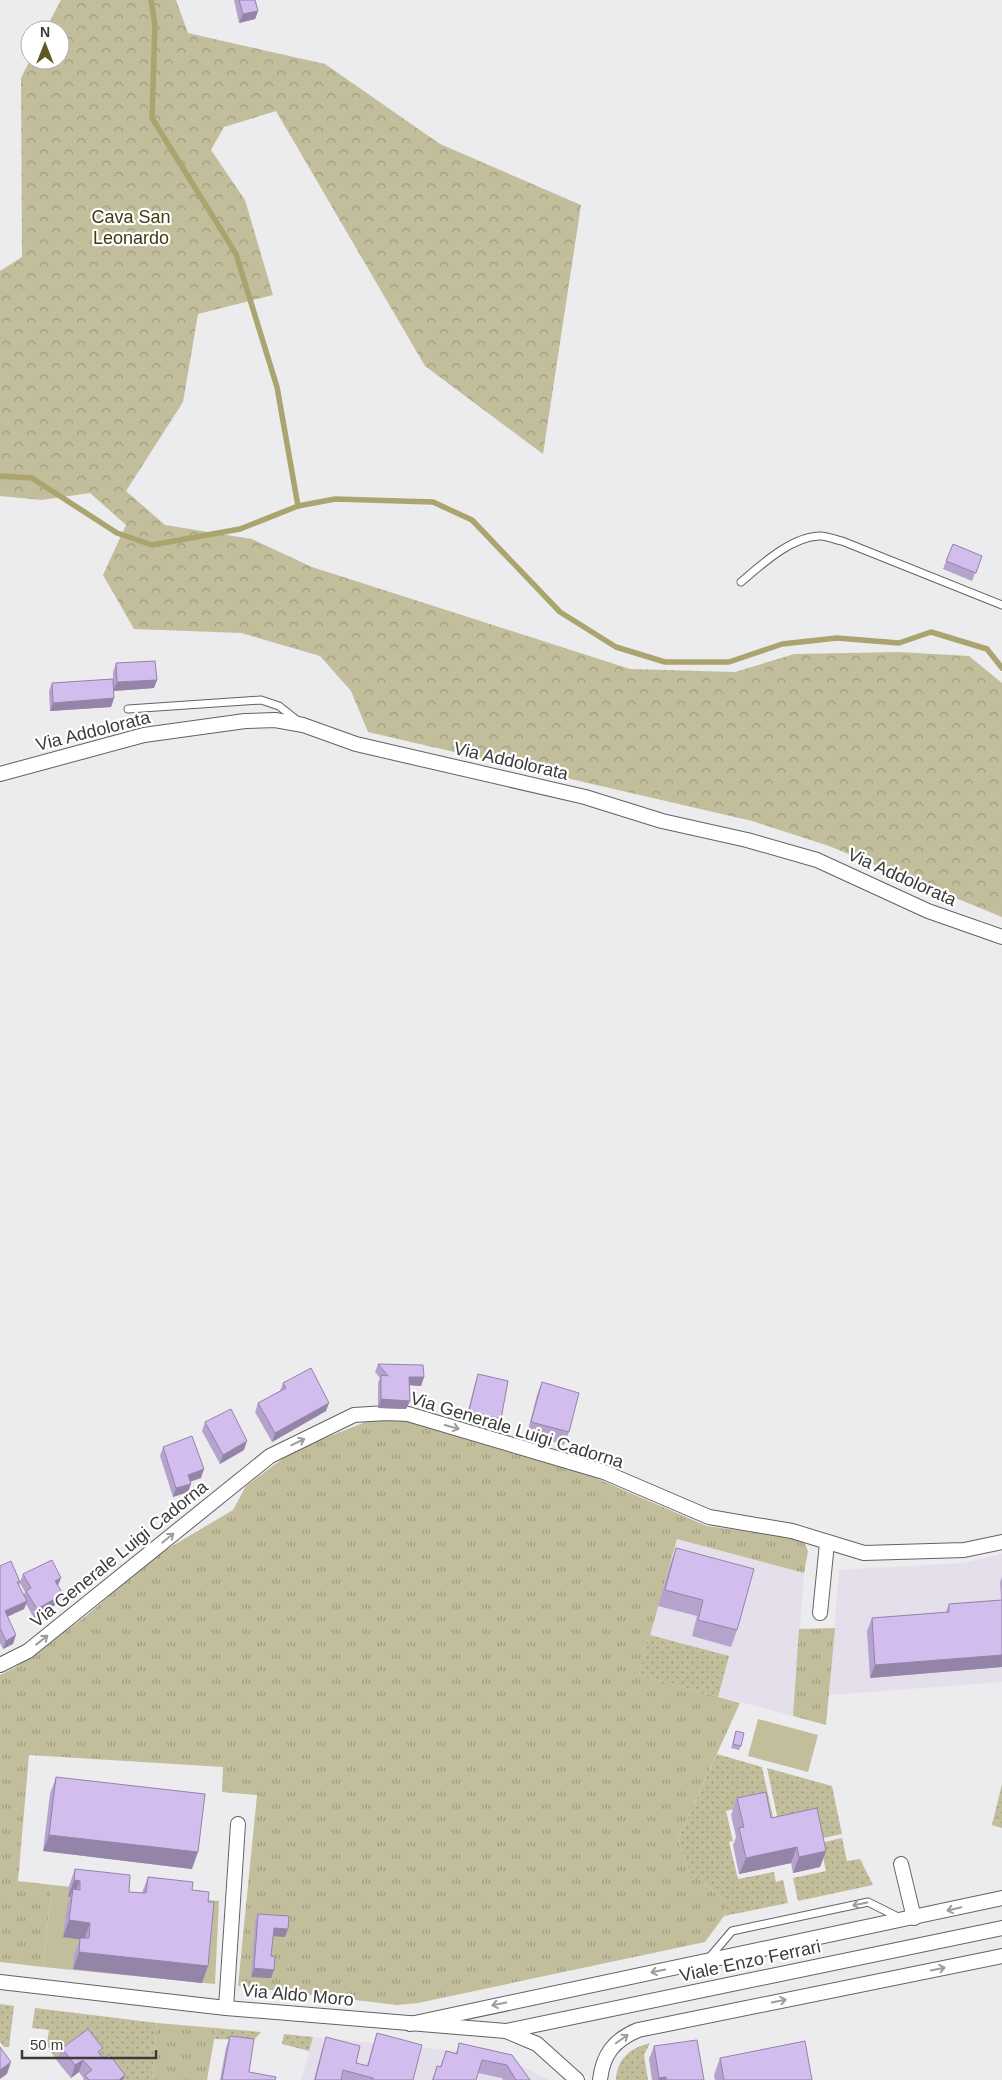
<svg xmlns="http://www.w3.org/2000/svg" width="1002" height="2080" viewBox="0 0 1002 2080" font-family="Arial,sans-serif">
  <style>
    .built { fill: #e4dfea }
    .grass { fill: url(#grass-tufts) }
    .forest { fill: url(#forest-crowns) }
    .park { fill: url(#park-dots) }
    .pitch { fill: #c2be9c }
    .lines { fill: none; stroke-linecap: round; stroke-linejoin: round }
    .stream { stroke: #aba46e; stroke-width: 5.5 }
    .service-casing { stroke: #636164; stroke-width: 9 }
    .minor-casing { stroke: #636164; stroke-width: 16 }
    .service { stroke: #fff; stroke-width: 7 }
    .minor { stroke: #fff; stroke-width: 14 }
    .wall { fill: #b5a3ce; fill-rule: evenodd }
    .shaded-wall { fill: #9484a7 }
    .building { fill: #d3bdef; stroke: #9484a7 }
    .oneway { stroke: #9d9d9e }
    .labels { text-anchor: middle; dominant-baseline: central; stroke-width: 4.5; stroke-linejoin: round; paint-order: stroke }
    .park-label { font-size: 18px; fill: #403a0f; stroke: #fff }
    .street-label { font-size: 18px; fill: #3b3b3c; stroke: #fff }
  </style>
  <defs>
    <pattern id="grass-tufts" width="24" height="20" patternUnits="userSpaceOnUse" patternTransform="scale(1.25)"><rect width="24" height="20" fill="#c2be9c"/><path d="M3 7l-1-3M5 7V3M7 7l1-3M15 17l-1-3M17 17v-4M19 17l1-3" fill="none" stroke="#9f9c80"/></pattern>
    <pattern id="forest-crowns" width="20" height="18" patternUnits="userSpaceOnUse" patternTransform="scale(1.25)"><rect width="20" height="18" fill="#c2be9c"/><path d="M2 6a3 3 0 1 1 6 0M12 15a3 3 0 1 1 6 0" fill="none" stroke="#9f9c80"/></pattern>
    <pattern id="park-dots" width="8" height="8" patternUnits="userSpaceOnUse" patternTransform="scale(1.25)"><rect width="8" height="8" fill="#c2be9c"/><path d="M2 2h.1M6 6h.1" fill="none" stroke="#9f9c80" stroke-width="1.8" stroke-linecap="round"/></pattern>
  </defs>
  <rect width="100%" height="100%" fill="#ecebee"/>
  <g class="built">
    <path d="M677 1539 804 1573 793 1716 639 1675Z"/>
    <path d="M1002 1554V1682L829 1695 839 1570 962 1563Z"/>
    <path d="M313 2037 488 2054 508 2059 549 2080H301Z"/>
  </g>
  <g class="grass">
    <path d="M388 1419 406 1420 589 1475 707 1526 794 1538 804 1542 808 1551 804 1573 677 1539 639 1675 740 1703 678 1839 689 1871 727 1902 724 1916 705 1942 418 2003 397 2005 238 1986 257 1795 222 1792 223 1767 29 1755 18 1881 52 1885 43 1967 0 1962V1675L16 1667 86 1616 157 1555 233 1510 246 1486 293 1451 368 1421Z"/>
    <path d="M835 1628 826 1725 793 1716 799 1629Z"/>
    <path d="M157 2023 216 2028 207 2080H152Z"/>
  </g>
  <path class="forest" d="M61 0H176L188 33 325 64 440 144 581 205 543 454 425 366 276 111 224 127 211 150 245 200 273 295 198 314 183 402 126 491 165 525 252 539 312 567 630 669 735 672 794 654 898 652 969 656 1002 683V917L829 846 752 821 368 732 351 691 320 656 241 633 134 629 103 575 126 525 90 493 42 500 0 496V271L22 257 21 78 30 60H60V30H45Z"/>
  <g class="park">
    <path d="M650 1635 729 1656 718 1697 639 1675Z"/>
    <path d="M717 1754 762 1767 775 1826 763 1803 726 1811 733 1841 729 1842 738 1879 774 1872 776 1882 783 1880 788 1903 724 1916 727 1902 689 1871 678 1839Z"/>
    <path d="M767 1768 832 1786 842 1834 819 1839 779 1825Z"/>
    <path d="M1002 1784V1828L992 1825Z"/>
    <path d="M842 1838 847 1861 860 1859 873 1885 798 1901 793 1878 826 1871 820 1843Z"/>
    <path d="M0 2004 14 2006 9 2047H4L0 2042Z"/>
    <path d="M35 2008 157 2023 152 2080H115L57 2061 47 2045 49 2030 32 2028Z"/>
    <path d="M216 2028 261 2032 254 2040 214 2039Z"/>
    <path d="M284 2034 313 2037 309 2051 282 2044Z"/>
    <path d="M650 2043 644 2055 648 2080H616C617 2059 630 2048 650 2043Z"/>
  </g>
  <g class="pitch">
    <path d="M758 1719 818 1735 808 1772 748 1756Z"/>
    <path d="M52 1885 219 1901 215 1984 43 1967Z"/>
  </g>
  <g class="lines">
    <g class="stream">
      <path d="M151 0 155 25 152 118 236 254 277 387 298 506"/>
      <path d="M0 476 32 478 117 533 152 545 240 529 298 506 335 499 433 502 472 520 560 612 616 647 665 662H729L782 644 837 638 899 643 931 632 987 649 1002 668"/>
    </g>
    <defs>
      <g id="service">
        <path d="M741 582C761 565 791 537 819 536 826 535 835 540 842 541L1002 605"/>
        <path d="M128 709 261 700 279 706 298 721"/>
        <path d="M709 1958 732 1931 868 1902 900 1918"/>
      </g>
      <g id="minor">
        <path d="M0 774 144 735 245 721 275 720 303 725 356 744 585 797 662 821 747 840 817 860 928 911 1002 937"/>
        <path d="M820 1613 827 1543"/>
        <path d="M0 1665 28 1651 270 1456 354 1415 387 1413 408 1414 604 1472 709 1517 792 1531 864 1553 964 1550 1002 1542"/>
        <path d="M901 1864 914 1918"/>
        <path d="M0 1982 226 2008 506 2031 537 2044 577 2080"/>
        <path d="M226 2008 238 1824"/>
        <path d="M410 2024 1002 1898"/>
        <path d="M506 2031 1002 1928"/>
        <path d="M600 2080C603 2054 614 2040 638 2030L1002 1956"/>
      </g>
    </defs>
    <use href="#service" class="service-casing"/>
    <use href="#minor" class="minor-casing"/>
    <use href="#service" class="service"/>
    <use href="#minor" class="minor"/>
  </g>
  <g class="wall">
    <path d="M234 0H255L258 11 255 19 239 23Z"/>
    <path d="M953 544 982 556 972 581 943 569Z"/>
    <path d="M116 663 157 680 154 688 114 691V698L111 707 50 711 49 691 52 683 113 679V672Z"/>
    <path d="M378 1364 424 1377 421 1386 409 1385 410 1401 406 1409 378 1408V1383L380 1378 375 1372Z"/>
    <path d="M478 1374 501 1419 498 1427 466 1419 475 1383Z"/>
    <path d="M542 1382 569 1432 564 1445 527 1434 537 1395Z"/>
    <path d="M283 1383 326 1411 272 1442 255 1412 258 1403 280 1391Z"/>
    <path d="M205 1422 244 1450 220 1464 202 1431Z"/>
    <path d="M163 1447 201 1478 190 1482 188 1492 173 1497 160 1456Z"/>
    <path d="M676 1548 737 1630 731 1647 692 1636 697 1616 658 1606 670 1565Z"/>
    <path d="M0 1566 20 1582 23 1574 61 1578 58 1586 63 1594 60 1602 34 1618 26 1604 24 1609 7 1617 13 1644 3 1649 0 1643ZM20 1583 25 1592 24 1595 19 1586Z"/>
    <path d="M1002 1577V1667L870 1678 867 1631 872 1618 946 1612 949 1604 1001 1600 1000 1582Z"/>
    <path d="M736 1731 741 1746 739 1750 731 1748Z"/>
    <path d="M56 1777 192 1869 43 1851 50 1794Z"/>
    <path d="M737 1798 771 1818 826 1851 820 1867 793 1873 791 1863 739 1874 733 1845 736 1837 731 1815Z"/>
    <path d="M75 1869 129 1892 142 1893 148 1877 192 1890 202 1983 73 1969 74 1954 80 1939 63 1937 67 1906 70 1897H68L69 1886Z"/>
    <path d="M258 1914 285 1937 273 1936 271 1956 274 1970 271 1978 251 1977 255 1922Z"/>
    <path d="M377 2033 413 2080H314L322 2049 326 2037 356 2063 367 2066 373 2045Z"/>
    <path d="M230 2036 249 2072 275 2080H220L226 2048Z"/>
    <path d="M459 2043 512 2055 530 2080H503L502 2078 478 2073 476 2080H432L437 2066 440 2067 446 2051 456 2053Z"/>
    <path d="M654 2046 704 2080H652L649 2059Z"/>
    <path d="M62 2048 100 2054 104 2059 125 2075 123 2080H83L84 2079 79 2072 71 2078 57 2061Z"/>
    <path d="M720 2058 812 2080H715L714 2075Z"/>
  </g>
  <g class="shaded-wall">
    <path d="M258 11 255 19 239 23 243 14Z"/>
    <path d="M157 680 154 688 113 691 117 682Z"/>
    <path d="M114 698 111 707 50 711 53 703Z"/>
    <path d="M409 1377H424L421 1386 406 1385Z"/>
    <path d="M381 1399 410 1401 406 1409 378 1408Z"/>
    <path d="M329 1403 326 1411 272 1442 275 1433Z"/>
    <path d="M247 1441 244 1450 220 1464 223 1455Z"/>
    <path d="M204 1469 201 1478 185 1483 188 1475Z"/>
    <path d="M191 1484 188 1492 173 1497 176 1488Z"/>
    <path d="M61 1578 57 1586 55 1581Z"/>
    <path d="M63 1594 60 1602 34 1618 37 1609Z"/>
    <path d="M27 1601 24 1609 2 1619 5 1611Z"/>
    <path d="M16 1635 13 1644 3 1649 6 1641Z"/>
    <path d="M1002 1655V1667L870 1678 875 1665Z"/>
    <path d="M49 1835 198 1852 192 1869 43 1851Z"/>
    <path d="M797 1847 791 1863 739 1874 746 1858Z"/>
    <path d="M826 1851 820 1867 793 1873 799 1857Z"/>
    <path d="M74 1880 80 1881 74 1897 73 1889 70 1897H68Z"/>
    <path d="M69 1920 90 1923 84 1940 63 1937Z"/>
    <path d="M274 1928 288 1929 285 1937 271 1936Z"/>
    <path d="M79 1952 208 1966 202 1983 73 1969Z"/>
    <path d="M254 1968 274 1970 271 1978 251 1977Z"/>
    <path d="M83 2060 79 2072 71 2078 75 2065Z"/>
    <path d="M11 2062 7 2074 0 2079V2070Z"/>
    <path d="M125 2075 123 2080H119Z"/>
    <path d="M666 2077 665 2080H658L659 2078Z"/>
  </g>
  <g class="building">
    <path d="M239 0H255L258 11 243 14Z"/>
    <path d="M953 544 982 556 976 573 946 561Z"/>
    <path d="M155 661 157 680 117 682 116 663Z"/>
    <path d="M113 679 114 698 53 703 52 683Z"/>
    <path d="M378 1364 423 1365 424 1377H409L410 1401 381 1399V1375L388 1376Z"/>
    <path d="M311 1368 329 1403 275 1433 258 1403 286 1388 283 1383Z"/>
    <path d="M478 1374 508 1381 501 1419 469 1411Z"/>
    <path d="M542 1382 579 1393 569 1432 531 1422Z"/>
    <path d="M231 1409 247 1441 223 1455 205 1422Z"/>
    <path d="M192 1436 204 1469 188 1475 191 1484 176 1488 163 1447Z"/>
    <path d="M676 1548 754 1569 737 1630 698 1620 703 1600 665 1590Z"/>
    <path d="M52 1560 61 1578 55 1581 63 1594 37 1609 26 1591 31 1588 23 1574Z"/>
    <path d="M11 1561 20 1582H17L27 1601 5 1611 16 1635 6 1641 0 1628V1566Z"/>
    <path d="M1002 1600V1655L875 1665 872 1618 949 1612V1604Z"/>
    <path d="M736 1731 744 1733 741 1746 733 1744Z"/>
    <path d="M56 1777 205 1794 198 1852 49 1835Z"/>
    <path d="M766 1792 771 1818 817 1808 826 1851 799 1857 797 1847 746 1858 739 1828 744 1827 737 1798Z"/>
    <path d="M75 1869 130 1875 129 1892 146 1893 148 1877 193 1882 192 1890 209 1892 208 1902H214L208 1966 79 1952 80 1938H89L90 1923 69 1920 73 1889 80 1890V1881L74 1880Z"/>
    <path d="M258 1914 289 1916 288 1929 274 1928 271 1956 275 1957 274 1970 254 1968Z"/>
    <path d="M88 2029 103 2048 98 2052 104 2059 109 2054 125 2075 119 2080H89L85 2075 92 2070 83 2060 75 2065 62 2048Z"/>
    <path d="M377 2033 422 2045 413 2080H373V2078L343 2070 341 2080H315L326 2037 360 2046 356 2063 368 2066Z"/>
    <path d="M230 2036 254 2039 249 2072 276 2077 275 2080H222Z"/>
    <path d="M697 2040 704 2080H667L666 2077 659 2078 654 2046Z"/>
    <path d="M805 2041 812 2080H724L720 2058Z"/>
    <path d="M459 2043 512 2055 530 2080H516L507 2065 482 2060 476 2080H433L437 2066 441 2067 446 2051 457 2054Z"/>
    <path d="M0 2047 11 2062 0 2070Z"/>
  </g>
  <defs><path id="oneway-shaft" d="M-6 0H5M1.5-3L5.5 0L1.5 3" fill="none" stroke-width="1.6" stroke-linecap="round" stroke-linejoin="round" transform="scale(1.25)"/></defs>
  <g class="oneway">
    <use href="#oneway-shaft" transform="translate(452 1427) rotate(16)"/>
    <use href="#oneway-shaft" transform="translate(298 1442) rotate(-26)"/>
    <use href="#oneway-shaft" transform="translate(168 1538) rotate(-39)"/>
    <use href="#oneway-shaft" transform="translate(42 1640) rotate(-38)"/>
    <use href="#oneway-shaft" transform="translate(860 1904) rotate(169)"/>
    <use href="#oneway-shaft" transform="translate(954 1909) rotate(167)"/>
    <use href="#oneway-shaft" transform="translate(938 1969) rotate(-12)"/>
    <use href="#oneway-shaft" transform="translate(658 1971) rotate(168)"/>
    <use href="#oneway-shaft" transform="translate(779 2001) rotate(-12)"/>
    <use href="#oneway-shaft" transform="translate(499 2004) rotate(168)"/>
    <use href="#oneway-shaft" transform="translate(622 2039) rotate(-35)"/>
  </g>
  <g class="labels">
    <g class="park-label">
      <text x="131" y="217">Cava San<tspan x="131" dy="21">Leonardo</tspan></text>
    </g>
    <g class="street-label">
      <text transform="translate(93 731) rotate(-14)">Via Addolorata</text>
      <text transform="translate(511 761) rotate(13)">Via Addolorata</text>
      <text transform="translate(902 877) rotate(24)">Via Addolorata</text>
      <text transform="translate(517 1430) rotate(17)">Via Generale Luigi Cadorna</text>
      <text transform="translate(119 1554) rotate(-39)">Via Generale Luigi Cadorna</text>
      <text transform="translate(750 1961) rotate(-12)">Viale Enzo Ferrari</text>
      <text transform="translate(298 1995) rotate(5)">Via Aldo Moro</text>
    </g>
  </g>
  <g transform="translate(45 45)"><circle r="24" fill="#ffffff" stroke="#b1b1b1"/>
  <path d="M0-4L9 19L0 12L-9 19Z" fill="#605926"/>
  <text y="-8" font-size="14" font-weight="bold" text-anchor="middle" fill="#3b3b3c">N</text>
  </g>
  <path d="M22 2050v8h134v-8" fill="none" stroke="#3b3b3c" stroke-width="2.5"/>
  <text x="30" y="2050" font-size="15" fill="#3b3b3c" stroke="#ffffff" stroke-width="4" paint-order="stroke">50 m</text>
</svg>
